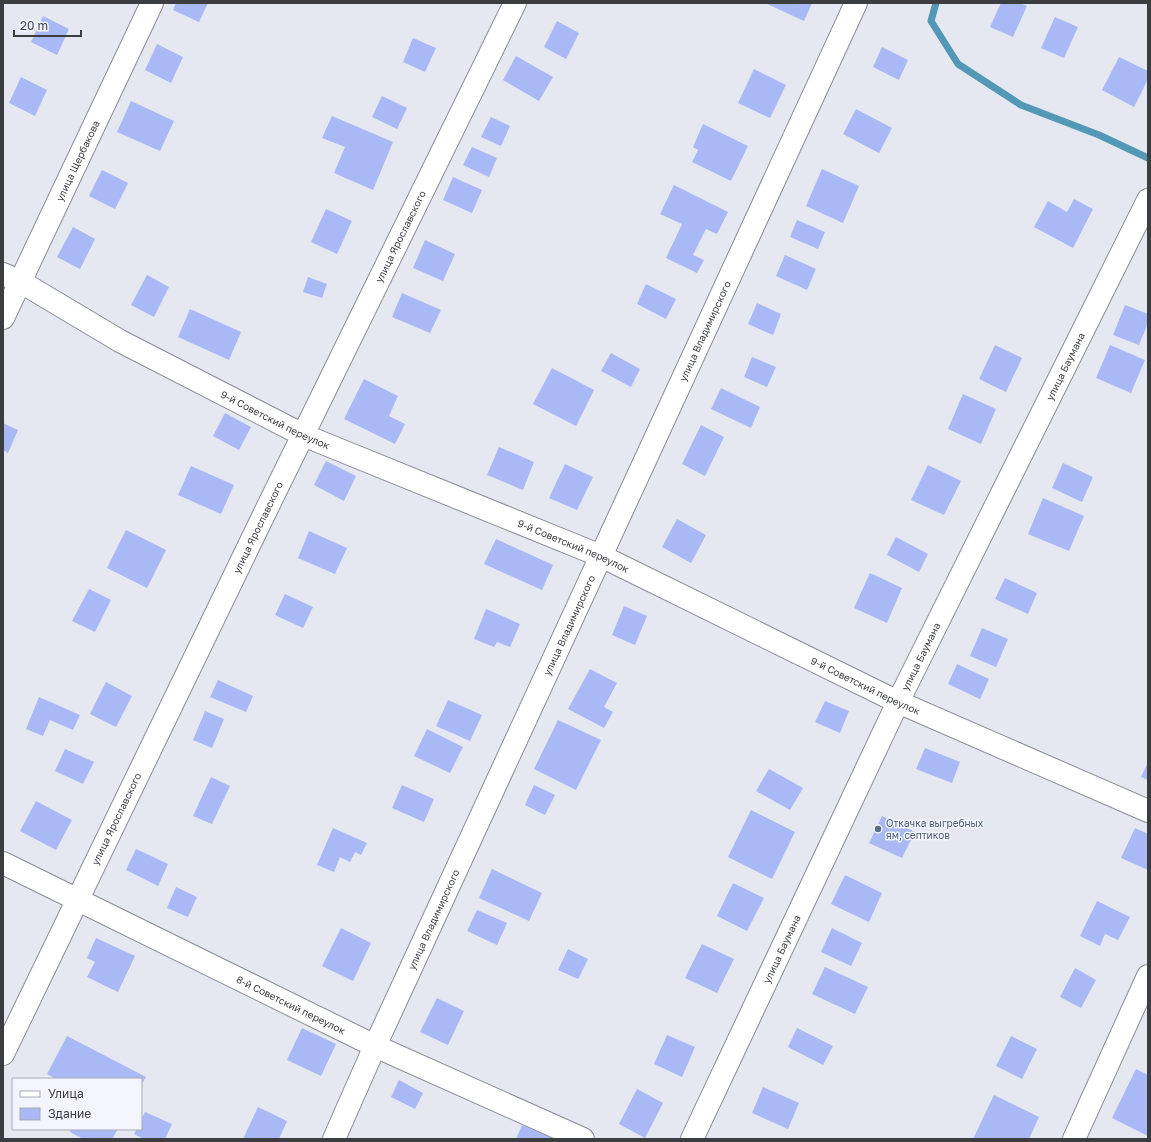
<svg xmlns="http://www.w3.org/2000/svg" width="1151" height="1142" viewBox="0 0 1151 1142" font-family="'Golos Text',sans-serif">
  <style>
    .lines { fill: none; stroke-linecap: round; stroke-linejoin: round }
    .stream { stroke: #5398b6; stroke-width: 7 }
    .building { fill: #a9b9f5 }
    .minor-casing { stroke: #898c94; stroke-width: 24 }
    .minor { stroke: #fff; stroke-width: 22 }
    .service-dot { fill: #5c6f8a; stroke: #f2f5fe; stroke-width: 1.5 }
    .labels { text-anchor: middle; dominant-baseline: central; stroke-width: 3; stroke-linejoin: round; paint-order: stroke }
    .street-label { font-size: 10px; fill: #3b3d40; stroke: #f2f5fe }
    .service-label { font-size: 10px; fill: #4e5e75; stroke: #f2f5fe; text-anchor: start }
  </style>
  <rect width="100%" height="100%" fill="#e5e8f1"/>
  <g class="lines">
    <path class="stream" d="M936 3 931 21 958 64 1021 105 1099 135 1148 158"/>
  </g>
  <g class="building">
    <path d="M176 3H208L199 22 173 10Z"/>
    <path d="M765 3H812L804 21Z"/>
    <path d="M1001 3H1020L1027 6 1013 37 990 27Z"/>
    <path d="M43 16 69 29 57 55 31 42Z"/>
    <path d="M1055 17 1078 27 1064 58 1041 48Z"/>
    <path d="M557 21 579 33 566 59 544 47Z"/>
    <path d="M413 38 436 48 425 72 403 62Z"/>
    <path d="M157 44 183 57 171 83 145 70Z"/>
    <path d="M882 47 908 60 899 80 873 67Z"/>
    <path d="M516 56 553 77 539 101 503 80Z"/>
    <path d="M1119 57 1148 71V79L1134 107 1102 90Z"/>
    <path d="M754 69 786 85 770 118 738 103Z"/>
    <path d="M21 77 47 90 35 116 9 103Z"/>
    <path d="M382 96 407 108 397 129 372 117Z"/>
    <path d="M131 101 174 121 160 151 117 132Z"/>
    <path d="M856 109 892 128 879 153 843 134Z"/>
    <path d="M332 116 393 142 373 190 334 173 345 147 322 138Z"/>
    <path d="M491 117 510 126 501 146 481 137Z"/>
    <path d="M703 124 748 146 731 181 692 162 698 150 693 147Z"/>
    <path d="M472 147 497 158 489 177 463 165Z"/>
    <path d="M822 169 859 186 843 223 806 206Z"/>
    <path d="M102 170 128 183 115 209 89 196Z"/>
    <path d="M453 177 482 190 472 213 443 200Z"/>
    <path d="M674 185 728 212 717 234 706 229 693 255 704 260 697 273 666 258 682 224 660 214Z"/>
    <path d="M1074 199 1093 209 1073 248 1034 227 1048 201 1067 212Z"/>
    <path d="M326 209 352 221 337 254 311 242Z"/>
    <path d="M797 220 825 232 818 249 790 237Z"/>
    <path d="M73 227 95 239 80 269 57 257Z"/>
    <path d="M425 240 455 254 443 281 413 268Z"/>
    <path d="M785 255 816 269 807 290 776 276Z"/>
    <path d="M147 275 169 287 154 317 131 305Z"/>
    <path d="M308 277 327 284 322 298 303 292Z"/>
    <path d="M646 284 676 299 666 319 637 304Z"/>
    <path d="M402 293 441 310 430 333 392 317Z"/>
    <path d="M757 303 781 314 773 335 748 324Z"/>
    <path d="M1125 305 1148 314V323L1139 345 1113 335Z"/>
    <path d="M190 309 241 332 229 360 178 337Z"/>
    <path d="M995 345 1022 358 1006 392 979 379Z"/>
    <path d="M1110 345 1145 360 1131 393 1096 378Z"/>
    <path d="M611 353 640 369 631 387 601 371Z"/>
    <path d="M752 357 776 367 767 387 744 377Z"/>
    <path d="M552 368 594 390 576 426 533 404Z"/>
    <path d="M364 379 398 396 389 416 405 424 395 444 344 419Z"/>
    <path d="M721 388 760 407 751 428 711 409Z"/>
    <path d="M963 394 996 409 981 444 948 429Z"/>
    <path d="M225 413 251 427 239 450 213 436Z"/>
    <path d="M3 423 18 430 8 453 3 450Z"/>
    <path d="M701 425 724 437 705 476 682 464Z"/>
    <path d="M499 447 534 462 523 490 487 475Z"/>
    <path d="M326 461 356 476 344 501 314 485Z"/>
    <path d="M1063 463 1093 477 1082 502 1052 488Z"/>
    <path d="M565 464 593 477 577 510 549 498Z"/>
    <path d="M928 465 961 481 944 515 911 500Z"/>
    <path d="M191 466 234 485 221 514 178 495Z"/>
    <path d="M1043 498 1084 516 1069 551 1028 534Z"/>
    <path d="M677 519 706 535 691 563 662 547Z"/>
    <path d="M126 530 166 550 147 588 107 568Z"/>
    <path d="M309 531 347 548 335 574 298 558Z"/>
    <path d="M896 537 928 554 919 572 887 555Z"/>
    <path d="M496 539 553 565 542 590 484 564Z"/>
    <path d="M870 573 902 588 887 623 854 608Z"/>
    <path d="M1005 578 1037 593 1028 614 995 599Z"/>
    <path d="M89 589 111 600 95 632 72 621Z"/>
    <path d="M285 594 313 607 303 628 275 615Z"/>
    <path d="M624 606 647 616 635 645 612 635Z"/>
    <path d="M486 609 520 624 510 647 497 642 494 647 474 639Z"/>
    <path d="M982 628 1008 639 996 667 970 656Z"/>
    <path d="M957 664 989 679 980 699 948 684Z"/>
    <path d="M590 669 617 683 604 707 613 712 604 728 568 709Z"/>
    <path d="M218 680 253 696 246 712 210 697Z"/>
    <path d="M106 682 132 696 116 727 90 714Z"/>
    <path d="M39 697 80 715 73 730 50 720 43 736 26 729Z"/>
    <path d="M448 700 482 715 470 741 436 726Z"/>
    <path d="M825 701 849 711 840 733 815 722Z"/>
    <path d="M205 711 224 719 212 748 193 740Z"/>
    <path d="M558 720 601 740 576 790 534 769Z"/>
    <path d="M427 729 463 747 450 773 414 756Z"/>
    <path d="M925 748 960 762 952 783 916 769Z"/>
    <path d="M65 749 94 762 83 784 55 771Z"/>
    <path d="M1148 762V780L1141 777Z"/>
    <path d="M769 769 803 788 790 810 756 791Z"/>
    <path d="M211 777 230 786 212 824 193 816Z"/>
    <path d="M402 785 434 799 424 822 392 808Z"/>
    <path d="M534 785 555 795 545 815 525 805Z"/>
    <path d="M36 801 72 820 56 850 20 831Z"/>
    <path d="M751 810 795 832 772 879 728 857Z"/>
    <path d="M882 816 915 832 902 858 869 843Z"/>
    <path d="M333 828 367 843 361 855 355 852 350 862 340 857 334 872 317 865Z"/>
    <path d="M1135 828 1148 834V870L1121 858Z"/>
    <path d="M136 849 168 864 158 886 126 870Z"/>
    <path d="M492 869 542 893 529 921 479 898Z"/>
    <path d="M845 875 882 893 869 922 831 904Z"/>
    <path d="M733 883 764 898 747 931 717 916Z"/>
    <path d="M176 887 197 897 188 917 167 908Z"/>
    <path d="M1097 901 1130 917 1118 940 1105 934 1100 946 1080 936Z"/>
    <path d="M477 910 507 923 497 945 467 931Z"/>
    <path d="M341 928 371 943 353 981 322 966Z"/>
    <path d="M832 928 862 943 851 966 821 952Z"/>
    <path d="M96 938 135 956 118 992 87 977 95 962 87 958Z"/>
    <path d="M702 944 734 959 717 993 685 978Z"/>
    <path d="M568 949 588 959 578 979 558 970Z"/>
    <path d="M825 967 868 987 855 1014 812 994Z"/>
    <path d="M1075 968 1096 980 1081 1008 1060 997Z"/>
    <path d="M437 998 464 1011 448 1045 420 1032Z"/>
    <path d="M302 1028 336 1044 321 1076 287 1060Z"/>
    <path d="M797 1028 833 1046 823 1065 788 1047Z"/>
    <path d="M667 1035 695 1047 682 1077 654 1064Z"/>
    <path d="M67 1036 146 1077 141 1085V1079H56L47 1074Z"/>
    <path d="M1011 1036 1037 1049 1022 1079 996 1066Z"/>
    <path d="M1136 1069 1148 1075V1136L1112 1118Z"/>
    <path d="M399 1080 423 1093 415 1109 391 1097Z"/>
    <path d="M763 1087 799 1103 788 1129 752 1113Z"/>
    <path d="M637 1089 663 1103 645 1138 619 1124Z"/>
    <path d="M994 1095 1039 1117 1029 1139H973Z"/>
    <path d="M258 1107 287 1121 279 1139H243Z"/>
    <path d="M145 1112 172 1124 165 1139H144L134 1134 137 1129H141V1120Z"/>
    <path d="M522 1125 550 1137 549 1139H516Z"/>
    <path d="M71 1129H118L112 1139H83L70 1132Z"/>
  </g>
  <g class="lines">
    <defs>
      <g id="minor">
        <path id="s1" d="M3 274 21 282 120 341 303 435 601 556 898 702 1148 811"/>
        <path id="s2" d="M3 318 152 3"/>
        <path id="s3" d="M3 863 375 1046 583 1139"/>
        <path id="s4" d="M3 1054C171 702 343 353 515 3"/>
        <path id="s5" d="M334 1139 375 1046 856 3"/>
        <path id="s6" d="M692 1139 898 702 1148 200"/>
        <path d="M1074 1139 1148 976"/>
      </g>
    </defs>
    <use href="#minor" class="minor-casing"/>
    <use href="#minor" class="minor"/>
  </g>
  <circle class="service-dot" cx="878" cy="829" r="4"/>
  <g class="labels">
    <g class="street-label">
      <text stroke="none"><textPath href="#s2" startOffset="174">улица Щербакова</textPath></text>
      <text stroke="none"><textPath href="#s4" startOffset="909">улица Ярославского</textPath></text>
      <text stroke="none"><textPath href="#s5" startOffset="889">улица Владимирского</textPath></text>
      <text stroke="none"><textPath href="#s6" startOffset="858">улица Баумана</textPath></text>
      <text stroke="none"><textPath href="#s1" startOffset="309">9-й Советский переулок</textPath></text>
      <text stroke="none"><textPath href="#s4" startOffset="585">улица Ярославского</textPath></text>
      <text stroke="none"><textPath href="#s1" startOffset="633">9-й Советский переулок</textPath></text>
      <text stroke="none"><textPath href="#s5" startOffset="565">улица Владимирского</textPath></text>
      <text stroke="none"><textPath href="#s6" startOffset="534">улица Баумана</textPath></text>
      <text stroke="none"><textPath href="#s1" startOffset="957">9-й Советский переулок</textPath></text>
      <text stroke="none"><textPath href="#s4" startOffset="261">улица Ярославского</textPath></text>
      <text stroke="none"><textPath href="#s5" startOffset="241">улица Владимирского</textPath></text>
      <text stroke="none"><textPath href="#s6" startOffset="210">улица Баумана</textPath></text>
      <text stroke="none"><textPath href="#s3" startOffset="321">8-й Советский переулок</textPath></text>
    </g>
    <g class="service-label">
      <text x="886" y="823">Откачка выгребных<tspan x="886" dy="12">ям, септиков</tspan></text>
    </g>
  </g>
  <rect width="1151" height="1142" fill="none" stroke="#3b3d40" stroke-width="8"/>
  <rect x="12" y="1078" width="130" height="52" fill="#f2f5fe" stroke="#a9abb2"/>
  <rect x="20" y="1091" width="20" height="6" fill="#ffffff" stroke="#a9abb2"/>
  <text x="48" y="1098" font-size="12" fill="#3b3d40">Улица</text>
  <rect x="20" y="1108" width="20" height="12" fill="#a9b9f5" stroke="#a9abb2"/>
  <text x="48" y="1118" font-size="12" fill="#3b3d40">Здание</text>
  <path d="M14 30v6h67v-6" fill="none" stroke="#3b3d40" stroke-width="2"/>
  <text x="20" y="30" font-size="12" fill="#3b3d40" stroke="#f2f5fe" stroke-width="3" paint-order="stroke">20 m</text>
</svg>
